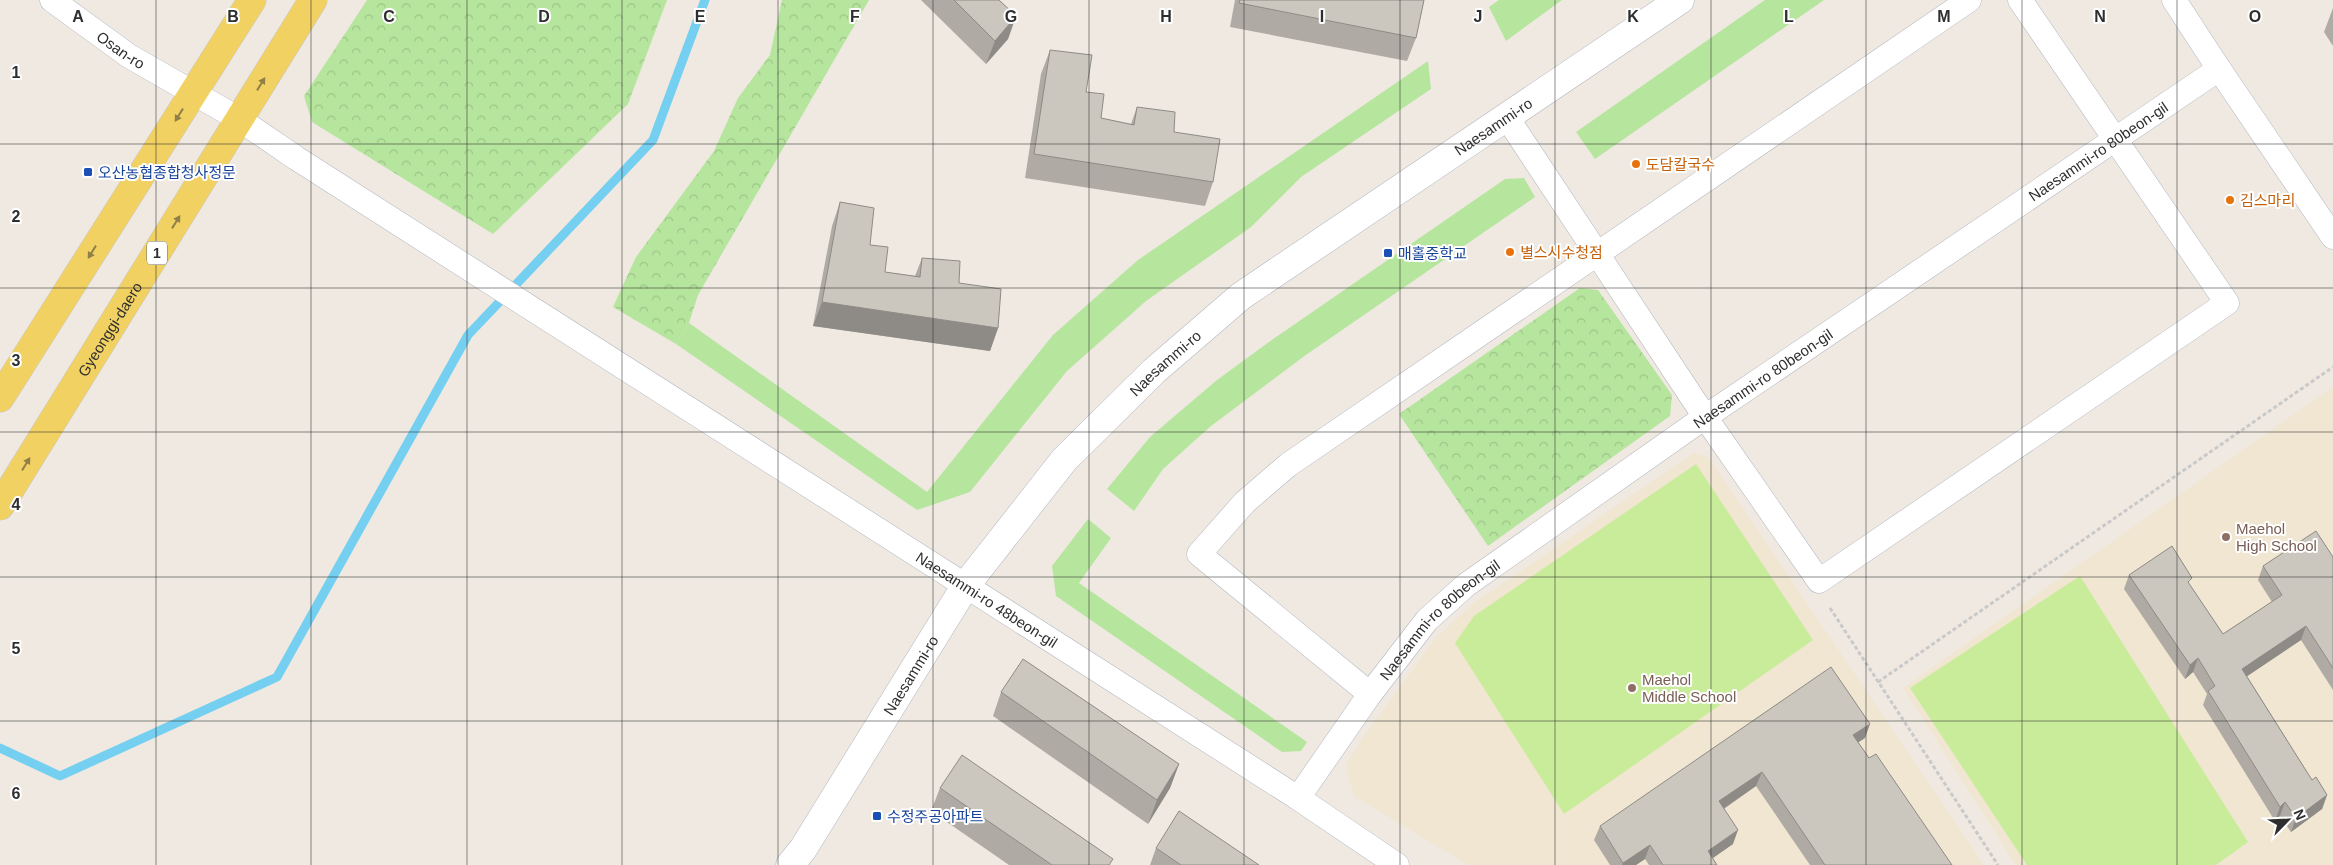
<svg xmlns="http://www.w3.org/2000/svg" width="2333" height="865" viewBox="0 0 2333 865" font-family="Helvetica,'Noto Sans KR',sans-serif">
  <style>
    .education { fill: #f0e6d1 }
    .grass { fill: #b6e59e }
    .park { fill: url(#park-crowns) }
    .pitch { fill: #c9ec9a }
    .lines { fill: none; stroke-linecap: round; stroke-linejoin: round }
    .stream { stroke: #75cff0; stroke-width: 9 }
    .minor-casing { stroke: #b4b7c1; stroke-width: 25 }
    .tertiary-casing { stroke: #b4b7c1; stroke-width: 29 }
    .primary-casing { stroke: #c9c9c9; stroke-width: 29 }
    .path { stroke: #c9c9c9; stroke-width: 3; stroke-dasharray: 4 2.5; stroke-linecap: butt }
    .minor { stroke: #fff; stroke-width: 24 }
    .tertiary { stroke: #fff; stroke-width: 28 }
    .primary { stroke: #f2d163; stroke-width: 28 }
    .wall { fill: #afaba4 }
    .shaded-wall { fill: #8e8b86 }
    .building { fill: #cbc7bf; stroke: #8e8b86 }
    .oneway { fill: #908048 }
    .grid { fill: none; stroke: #2e2e2e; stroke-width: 1; stroke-opacity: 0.55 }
    .food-dot { fill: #e8710a; stroke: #fff; stroke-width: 2 }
    .transit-dot { fill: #1a4fb4; stroke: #fff; stroke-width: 2 }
    .education-dot { fill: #8d6e63; stroke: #fff; stroke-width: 2 }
    .labels { text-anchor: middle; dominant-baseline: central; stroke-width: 4; stroke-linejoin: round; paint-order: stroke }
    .shield { fill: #fff; stroke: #6d6d6d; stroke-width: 1 }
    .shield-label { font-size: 14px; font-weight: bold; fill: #2e2e2e }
    .street-label { font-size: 15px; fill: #2e2e2e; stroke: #fff }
    .food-label { font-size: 15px; fill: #c56008; stroke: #fff; text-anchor: start }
    .transit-label { font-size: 15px; fill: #164399; stroke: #fff; text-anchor: start }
    .education-label { font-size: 15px; fill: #785e54; stroke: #fff; text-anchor: start }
    .grid-label { font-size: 16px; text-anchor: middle; font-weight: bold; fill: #2e2e2e; stroke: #fff; stroke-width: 4; stroke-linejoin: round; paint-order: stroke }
  </style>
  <defs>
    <pattern id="park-crowns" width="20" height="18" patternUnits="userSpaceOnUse" patternTransform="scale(1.25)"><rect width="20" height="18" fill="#b6e59e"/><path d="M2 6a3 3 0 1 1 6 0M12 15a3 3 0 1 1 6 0" fill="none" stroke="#9dc588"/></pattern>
  </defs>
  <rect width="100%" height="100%" fill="#efe9e1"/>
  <g class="education">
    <path d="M2333 387V865H2016L1903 688Z"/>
    <path d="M1694 453 1708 457 1984 865H1468L1354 796 1346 765 1364 736 1434 640 1471 605Z"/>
  </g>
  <g class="grass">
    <path d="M1499 0H1562L1506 41 1489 7Z"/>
    <path d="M1765 0H1824L1595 159 1576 132Z"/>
    <path d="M1428 61 1431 89 1301 177 1251 227 1146 301 1067 371 970 492 917 510 676 344 689 323 927 492 1053 335 1138 260Z"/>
    <path d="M1524 178 1535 197 1303 357 1211 426 1163 469 1134 511 1107 489 1150 437 1217 380 1269 342 1505 179Z"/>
    <path d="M1088 519 1111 538 1079 583 1307 742 1301 751 1282 752 1056 596 1052 566Z"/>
  </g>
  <g class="park">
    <path d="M367 0H667L628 104 493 234 312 122 304 96Z"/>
    <path d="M782 0H869L698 295 689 323 676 344 613 307 636 257 714 151 738 98 770 55Z"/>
    <path d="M1580 288 1598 290 1672 395 1670 416 1488 546 1399 414Z"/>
  </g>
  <g class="pitch">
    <path d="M1696 464 1813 640 1564 814 1455 643 1474 616Z"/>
    <path d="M2080 576 2248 842 2216 865H2027L1910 688Z"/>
  </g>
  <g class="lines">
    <path class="stream" d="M0 748 60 776 277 677 468 335 653 140 705 0"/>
    <defs>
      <g id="minor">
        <path id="s1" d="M52 0 129 56 239 119 296 158 1298 798 1397 865"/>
        <path d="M2219 69 2333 237"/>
        <path d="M1506 116 1705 417 1819 581 2227 303 2020 0"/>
        <path d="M1370 694 1199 554 1245 502 1288 465 1969 0"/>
        <path id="s2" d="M1298 798 1370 694 1427 620 1466 585 1705 417 2219 69 2174 0"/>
      </g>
      <g id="tertiary">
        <path id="s3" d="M790 865 803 849 966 585 1064 460 1154 371 1241 296 1680 0"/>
      </g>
      <g id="primary">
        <path d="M0 398 252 0"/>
        <path id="s4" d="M0 506 313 0"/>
      </g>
    </defs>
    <use href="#minor" class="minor-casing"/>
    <use href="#tertiary" class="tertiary-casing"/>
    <use href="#primary" class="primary-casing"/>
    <g class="path">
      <path d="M1830 608 1998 865"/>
      <path d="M1878 682 2333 367"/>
    </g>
    <use href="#minor" class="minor"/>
    <use href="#tertiary" class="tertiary"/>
    <use href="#primary" class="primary"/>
  </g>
  <g class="wall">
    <path d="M921 0H999L1016 16 1008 39 986 64Z"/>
    <path d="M1235 0H1424L1416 38 1407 61 1230 27Z"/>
    <path d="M2333 8V46L2324 32Z"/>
    <path d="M1050 50 1086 92 1101 118 1131 124 1137 107 1174 132 1213 182 1205 206 1025 178 1041 74Z"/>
    <path d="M840 202 870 245 885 272 915 276 922 258 959 283 998 328 990 351 813 326 832 226Z"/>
    <path d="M2333 557V690L2301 640 2247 676 2312 780 2327 795 2322 809 2291 832 2280 816 2275 821 2203 705 2207 694 2193 672 2185 679 2124 589 2129 575 2190 585 2223 634 2272 602 2258 580 2263 566Z"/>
    <path d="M1001 692 1179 764 1170 788 1148 824 993 716Z"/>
    <path d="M1865 738 1858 742 1869 758 1952 865H1810L1756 786 1724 809 1733 844 1712 858 1717 865H1649L1645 859 1636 865H1610L1594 840 1600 826Z"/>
    <path d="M940 788 1111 865H1009L931 811Z"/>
    <path d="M1156 848 1259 865H1150Z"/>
  </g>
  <g class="shaded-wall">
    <path d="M1016 16 1008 39 986 64 995 41Z"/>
    <path d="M822 302 998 328 990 351 813 326Z"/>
    <path d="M2306 626 2301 640 2237 683 2242 669Z"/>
    <path d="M2198 658 2193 672 2185 679 2190 665Z"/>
    <path d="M1870 724 1865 738 1848 749 1853 735Z"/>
    <path d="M1179 764 1170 788 1148 824 1157 800Z"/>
    <path d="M1762 772 1756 786 1714 815 1719 801Z"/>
    <path d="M2327 795 2322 809 2291 832 2296 818Z"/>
    <path d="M2285 802 2280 816 2275 821 2280 807Z"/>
    <path d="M1738 830 1733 844 1703 865 1708 851Z"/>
    <path d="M1650 845 1645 859 1636 865H1622L1623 863Z"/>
  </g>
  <g class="building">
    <path d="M954 0H999L1016 16 995 41Z"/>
    <path d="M1240 0H1424L1416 38 1239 3Z"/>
    <path d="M1050 50 1092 55 1086 92 1104 94 1101 118 1134 125 1137 107 1175 112 1174 132 1220 139 1213 182 1034 154Z"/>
    <path d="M840 202 874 208 870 245 888 247 885 272 920 277 922 258 960 261 959 283 1001 289 998 328 822 302Z"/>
    <path d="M2316 531 2333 557V668L2306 626 2242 669 2312 780 2316 777 2327 795 2296 818 2285 802 2280 807 2208 691 2215 686 2198 658 2190 665 2129 575 2172 546 2192 578 2188 582 2223 634 2282 595 2263 566Z"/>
    <path d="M1023 659 1179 764 1157 800 1001 692Z"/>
    <path d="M1831 667 1870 724 1853 735 1869 758 1876 754 1952 865H1825L1762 772 1719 801 1738 830 1708 851 1717 865H1663L1650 845 1623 863 1600 826Z"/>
    <path d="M962 755 1113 859 1109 865H1052L940 788Z"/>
    <path d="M1179 811 1259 865H1181L1156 848Z"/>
  </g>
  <defs><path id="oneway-solid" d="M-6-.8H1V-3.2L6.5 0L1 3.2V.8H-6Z" transform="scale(1.25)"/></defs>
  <g class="oneway">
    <use href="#oneway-solid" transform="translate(261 84) rotate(-58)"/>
    <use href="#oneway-solid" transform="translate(179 115) rotate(122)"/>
    <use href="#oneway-solid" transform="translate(176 222) rotate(-58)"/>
    <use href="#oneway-solid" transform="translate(92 252) rotate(122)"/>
    <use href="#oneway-solid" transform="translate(26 464) rotate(-58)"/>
  </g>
  <path class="grid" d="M156 0V865M311 0V865M467 0V865M622 0V865M778 0V865M933 0V865M1089 0V865M1244 0V865M1400 0V865M1555 0V865M1711 0V865M1866 0V865M2022 0V865M2177 0V865M0 144H2333M0 288H2333M0 432H2333M0 577H2333M0 721H2333"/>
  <g class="food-dot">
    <circle cx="1636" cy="164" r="5"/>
    <circle cx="2230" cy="200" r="5"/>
    <circle cx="1510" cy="252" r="5"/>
  </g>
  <g class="transit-dot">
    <rect x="83" y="167" width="10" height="10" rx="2.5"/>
    <rect x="1383" y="248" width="10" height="10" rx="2.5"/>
    <rect x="872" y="811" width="10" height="10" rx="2.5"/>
  </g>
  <g class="education-dot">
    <circle cx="2226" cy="537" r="5"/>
    <circle cx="1632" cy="688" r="5"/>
  </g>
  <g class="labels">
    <rect class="shield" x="147" y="241.5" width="20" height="23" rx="4"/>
    <g class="shield-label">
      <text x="157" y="253">1</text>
    </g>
    <g class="street-label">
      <text stroke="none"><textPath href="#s1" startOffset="85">Osan-ro</textPath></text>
      <text stroke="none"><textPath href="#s3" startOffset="1035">Naesammi-ro</textPath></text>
      <text stroke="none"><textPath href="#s2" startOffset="1039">Naesammi-ro 80beon-gil</textPath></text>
      <text stroke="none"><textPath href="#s4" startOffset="208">Gyeonggi-daero</textPath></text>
      <text stroke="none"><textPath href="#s3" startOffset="630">Naesammi-ro</textPath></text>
      <text stroke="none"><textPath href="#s2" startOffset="634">Naesammi-ro 80beon-gil</textPath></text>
      <text stroke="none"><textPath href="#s1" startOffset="1111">Naesammi-ro 48beon-gil</textPath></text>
      <text stroke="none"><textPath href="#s2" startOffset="229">Naesammi-ro 80beon-gil</textPath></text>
      <text stroke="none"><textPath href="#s3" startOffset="225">Naesammi-ro</textPath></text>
    </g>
    <g class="food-label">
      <text x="1646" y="164">도담칼국수</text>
      <text x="2240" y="200">김스마리</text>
      <text x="1520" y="252">별스시수청점</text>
    </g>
    <g class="transit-label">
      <text x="98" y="172">오산농협종합청사정문</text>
      <text x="1398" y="253">매홀중학교</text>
      <text x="887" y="816">수정주공아파트</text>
    </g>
    <g class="education-label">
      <text x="2236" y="528">Maehol<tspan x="2236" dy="17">High School</tspan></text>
      <text x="1642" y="679">Maehol<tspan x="1642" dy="17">Middle School</tspan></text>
    </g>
  </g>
  <g class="grid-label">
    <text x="78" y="22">A</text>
    <text x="233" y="22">B</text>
    <text x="389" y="22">C</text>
    <text x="544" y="22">D</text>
    <text x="700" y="22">E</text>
    <text x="855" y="22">F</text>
    <text x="1011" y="22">G</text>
    <text x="1166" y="22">H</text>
    <text x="1322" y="22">I</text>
    <text x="1478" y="22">J</text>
    <text x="1633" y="22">K</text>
    <text x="1789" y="22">L</text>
    <text x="1944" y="22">M</text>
    <text x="2100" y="22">N</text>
    <text x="2255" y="22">O</text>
    <text x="16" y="78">1</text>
    <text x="16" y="222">2</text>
    <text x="16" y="366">3</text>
    <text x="16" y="510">4</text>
    <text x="16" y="654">5</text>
    <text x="16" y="799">6</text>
  </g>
  <g transform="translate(2288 820) rotate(66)" stroke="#ffffff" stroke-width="4" paint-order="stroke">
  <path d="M0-4L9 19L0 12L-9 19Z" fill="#2e2e2e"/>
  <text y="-8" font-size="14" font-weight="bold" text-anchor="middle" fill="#2e2e2e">N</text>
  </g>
</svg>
